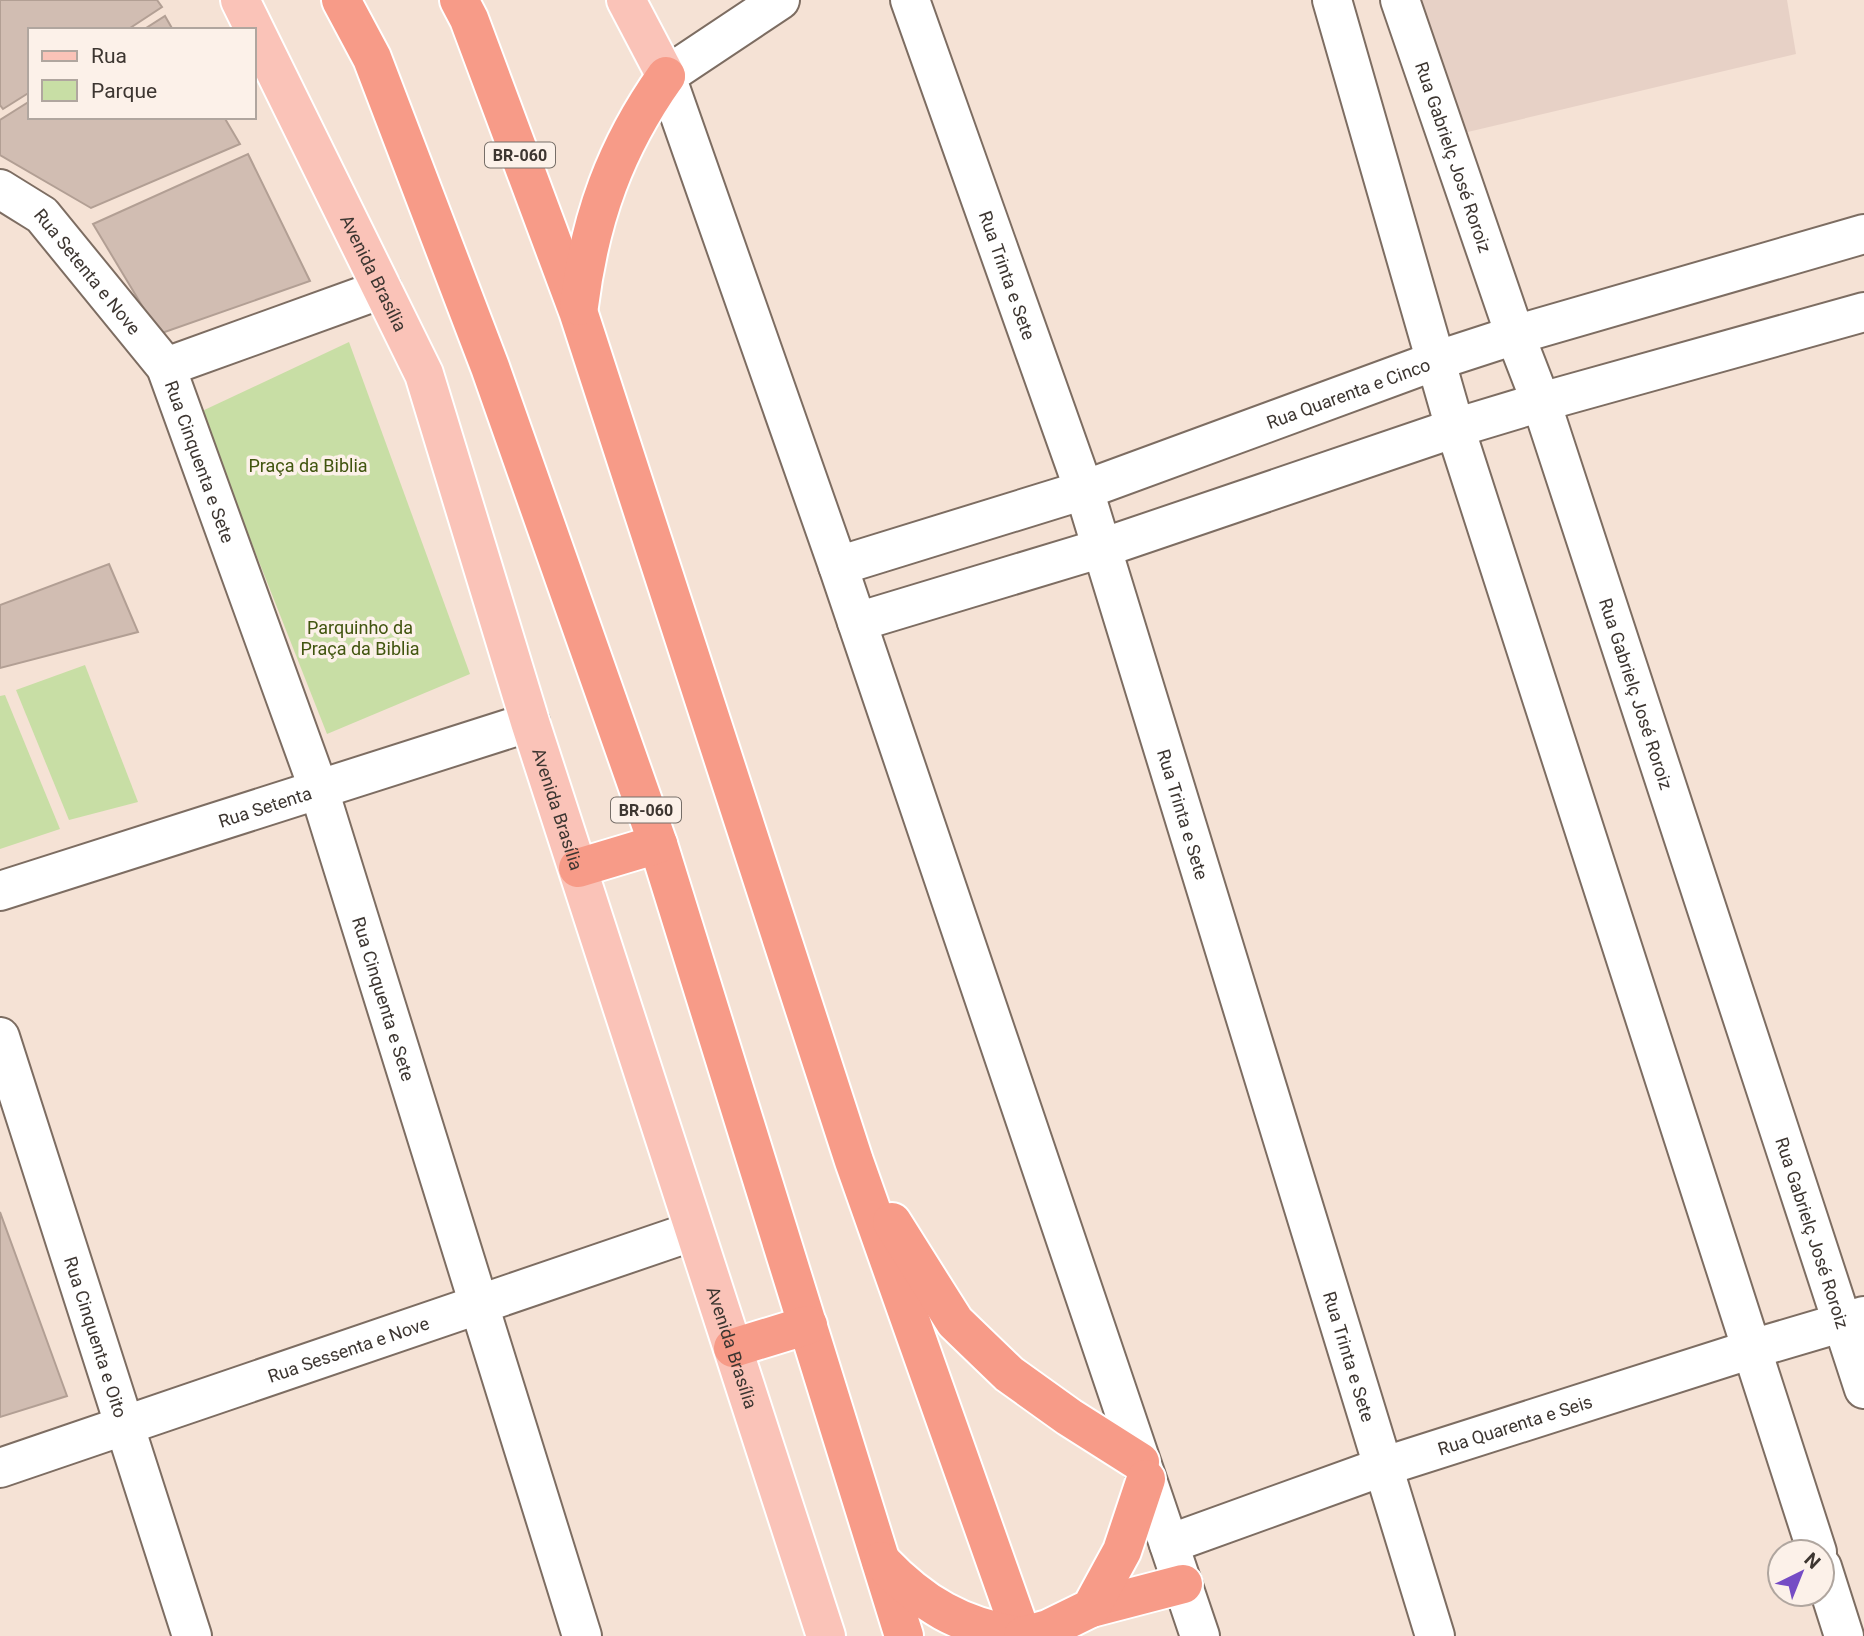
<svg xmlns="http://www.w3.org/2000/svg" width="1864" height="1636" viewBox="0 0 1864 1636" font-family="Roboto,sans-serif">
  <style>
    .education { fill: #e7d1c6 }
    .green { fill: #c8dea5 }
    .building { fill: #d1bdb2; stroke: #b29f94; stroke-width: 2 }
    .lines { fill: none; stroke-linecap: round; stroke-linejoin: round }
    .minor-casing { stroke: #7d6d62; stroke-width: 42 }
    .major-casing { stroke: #fff; stroke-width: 42 }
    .highway-casing { stroke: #fff; stroke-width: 42 }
    .minor { stroke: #fff; stroke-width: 38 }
    .major { stroke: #fac3b8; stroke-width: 38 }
    .highway { stroke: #f79b88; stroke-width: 38 }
    .labels { text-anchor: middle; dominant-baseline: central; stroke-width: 7; stroke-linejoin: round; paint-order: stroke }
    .shield { fill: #fcf1e9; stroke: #766e68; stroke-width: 2 }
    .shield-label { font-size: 16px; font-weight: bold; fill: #3d3631 }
    .street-label { font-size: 18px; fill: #3d3631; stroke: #fcf1e9 }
    .park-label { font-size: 18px; fill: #41550f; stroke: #fcf1e9 }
  </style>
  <rect width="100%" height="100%" fill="#f5e2d5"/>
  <path class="education" d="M1408 0H1787L1796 54 1455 135Z"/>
  <g class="green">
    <path d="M349 342 470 674 327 734 200 412Z"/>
    <path d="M85 665 138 802 69 820 16 690Z"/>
    <path d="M5 695 60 829 0 849V696Z"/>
  </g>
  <g class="building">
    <path d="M0 0H157L162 7 127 30H30V92L3 109 0 105Z"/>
    <path d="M165 16 173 30H143Z"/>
    <path d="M30 101V117H224L240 144 91 208 0 155V120Z"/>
    <path d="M248 154 310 281 159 334 93 224Z"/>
    <path d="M109 564 138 632 0 668V605Z"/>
    <path d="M0 1212 67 1396 0 1417Z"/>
  </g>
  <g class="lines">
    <defs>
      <g id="minor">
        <path d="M780 0 666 76 838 566 1200 1636"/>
        <path id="s1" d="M910 0 1084 490 1435 1636"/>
        <path d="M1332 0 1455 428 1817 1552"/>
        <path id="s2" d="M1400 0 1515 335 1541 402 1864 1389"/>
        <path id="s3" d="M0 189 42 215 166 367 319 790 582 1636"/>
        <path d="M166 367 382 289"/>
        <path id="s4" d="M838 566 1084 490 1435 361 1515 335 1864 234"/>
        <path d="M857 622 1102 548 1455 428 1541 402 1864 312"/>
        <path id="s5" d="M0 891 530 722"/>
        <path id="s6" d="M0 1037 192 1636"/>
        <path id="s7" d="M0 1468 694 1231"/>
        <path id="s8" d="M1169 1544 1382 1467 1752 1349 1864 1316"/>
        <path d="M1822 1567 1844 1636"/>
      </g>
      <g id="major">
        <path id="s9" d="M240 0 424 374 530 722 826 1636"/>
        <path d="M626 0 666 76"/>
      </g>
      <g id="highway">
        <path d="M341 0 372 58 490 367 658 844 904 1636"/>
        <path d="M459 0 469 19 578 311 854 1161 1022 1636"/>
        <path d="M579 306C590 218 615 148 666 76"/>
        <path d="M578 868 658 844"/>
        <path d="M892 1222 955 1322 1009 1374 1069 1417 1140 1462"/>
        <path d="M733 1348 808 1325"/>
        <path d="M881 1561C922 1604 961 1627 1020 1636"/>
        <path d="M1091 1608 1183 1584"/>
        <path d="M1023 1636 1048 1629 1091 1608 1122 1551 1146 1479"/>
      </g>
    </defs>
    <use href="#minor" class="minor-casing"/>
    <use href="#major" class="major-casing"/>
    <use href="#highway" class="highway-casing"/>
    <use href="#minor" class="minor"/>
    <use href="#major" class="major"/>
    <use href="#highway" class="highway"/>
  </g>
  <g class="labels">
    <g class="shield">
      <rect x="485" y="142.5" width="70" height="25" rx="5"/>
      <rect x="611" y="797.5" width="70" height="25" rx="5"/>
    </g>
    <g class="shield-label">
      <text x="520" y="155">BR-060</text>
      <text x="646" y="810">BR-060</text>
    </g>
    <g class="street-label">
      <text stroke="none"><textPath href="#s2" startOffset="166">Rua Gabrielç José Roroiz</textPath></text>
      <text stroke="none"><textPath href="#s9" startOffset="304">Avenida Brasília</textPath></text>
      <text stroke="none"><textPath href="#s3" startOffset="122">Rua Setenta e Nove</textPath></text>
      <text stroke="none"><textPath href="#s1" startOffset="292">Rua Trinta e Sete</textPath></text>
      <text stroke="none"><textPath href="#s4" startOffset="539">Rua Quarenta e Cinco</textPath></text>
      <text stroke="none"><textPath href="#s3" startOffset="346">Rua Cinquenta e Sete</textPath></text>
      <text stroke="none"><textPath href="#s2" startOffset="733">Rua Gabrielç José Roroiz</textPath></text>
      <text stroke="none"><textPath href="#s5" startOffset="278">Rua Setenta</textPath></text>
      <text stroke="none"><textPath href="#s9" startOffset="872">Avenida Brasília</textPath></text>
      <text stroke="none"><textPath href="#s1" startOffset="859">Rua Trinta e Sete</textPath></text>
      <text stroke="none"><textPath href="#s3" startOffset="914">Rua Cinquenta e Sete</textPath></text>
      <text stroke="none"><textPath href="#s2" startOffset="1300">Rua Gabrielç José Roroiz</textPath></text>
      <text stroke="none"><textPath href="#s6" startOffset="315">Rua Cinquenta e Oito</textPath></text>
      <text stroke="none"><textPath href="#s9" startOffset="1438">Avenida Brasília</textPath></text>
      <text stroke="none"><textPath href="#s7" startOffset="368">Rua Sessenta e Nove</textPath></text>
      <text stroke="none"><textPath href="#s1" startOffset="1426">Rua Trinta e Sete</textPath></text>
      <text stroke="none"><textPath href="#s8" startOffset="366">Rua Quarenta e Seis</textPath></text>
    </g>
    <g class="park-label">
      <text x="308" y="465">Praça da Biblia</text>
      <text x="360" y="627">Parquinho da<tspan x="360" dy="21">Praça da Biblia</tspan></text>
    </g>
  </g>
  <rect x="28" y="28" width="228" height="91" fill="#fcf1e9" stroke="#b0a69f" stroke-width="2"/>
  <rect x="42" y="51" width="35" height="10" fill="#fac3b8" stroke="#b0a69f" stroke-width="2"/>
  <text x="91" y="63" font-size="21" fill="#3d3631">Rua</text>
  <rect x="42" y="80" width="35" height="21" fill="#c8dea5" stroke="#b0a69f" stroke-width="2"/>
  <text x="91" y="98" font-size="21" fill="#3d3631">Parque</text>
  <g transform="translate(1801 1573) rotate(43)"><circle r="33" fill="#fcf1e9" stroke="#b0a69f" stroke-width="2"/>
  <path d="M0-5L12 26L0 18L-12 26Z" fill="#754cc5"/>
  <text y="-10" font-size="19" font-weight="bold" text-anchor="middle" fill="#3d3631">N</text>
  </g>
</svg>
